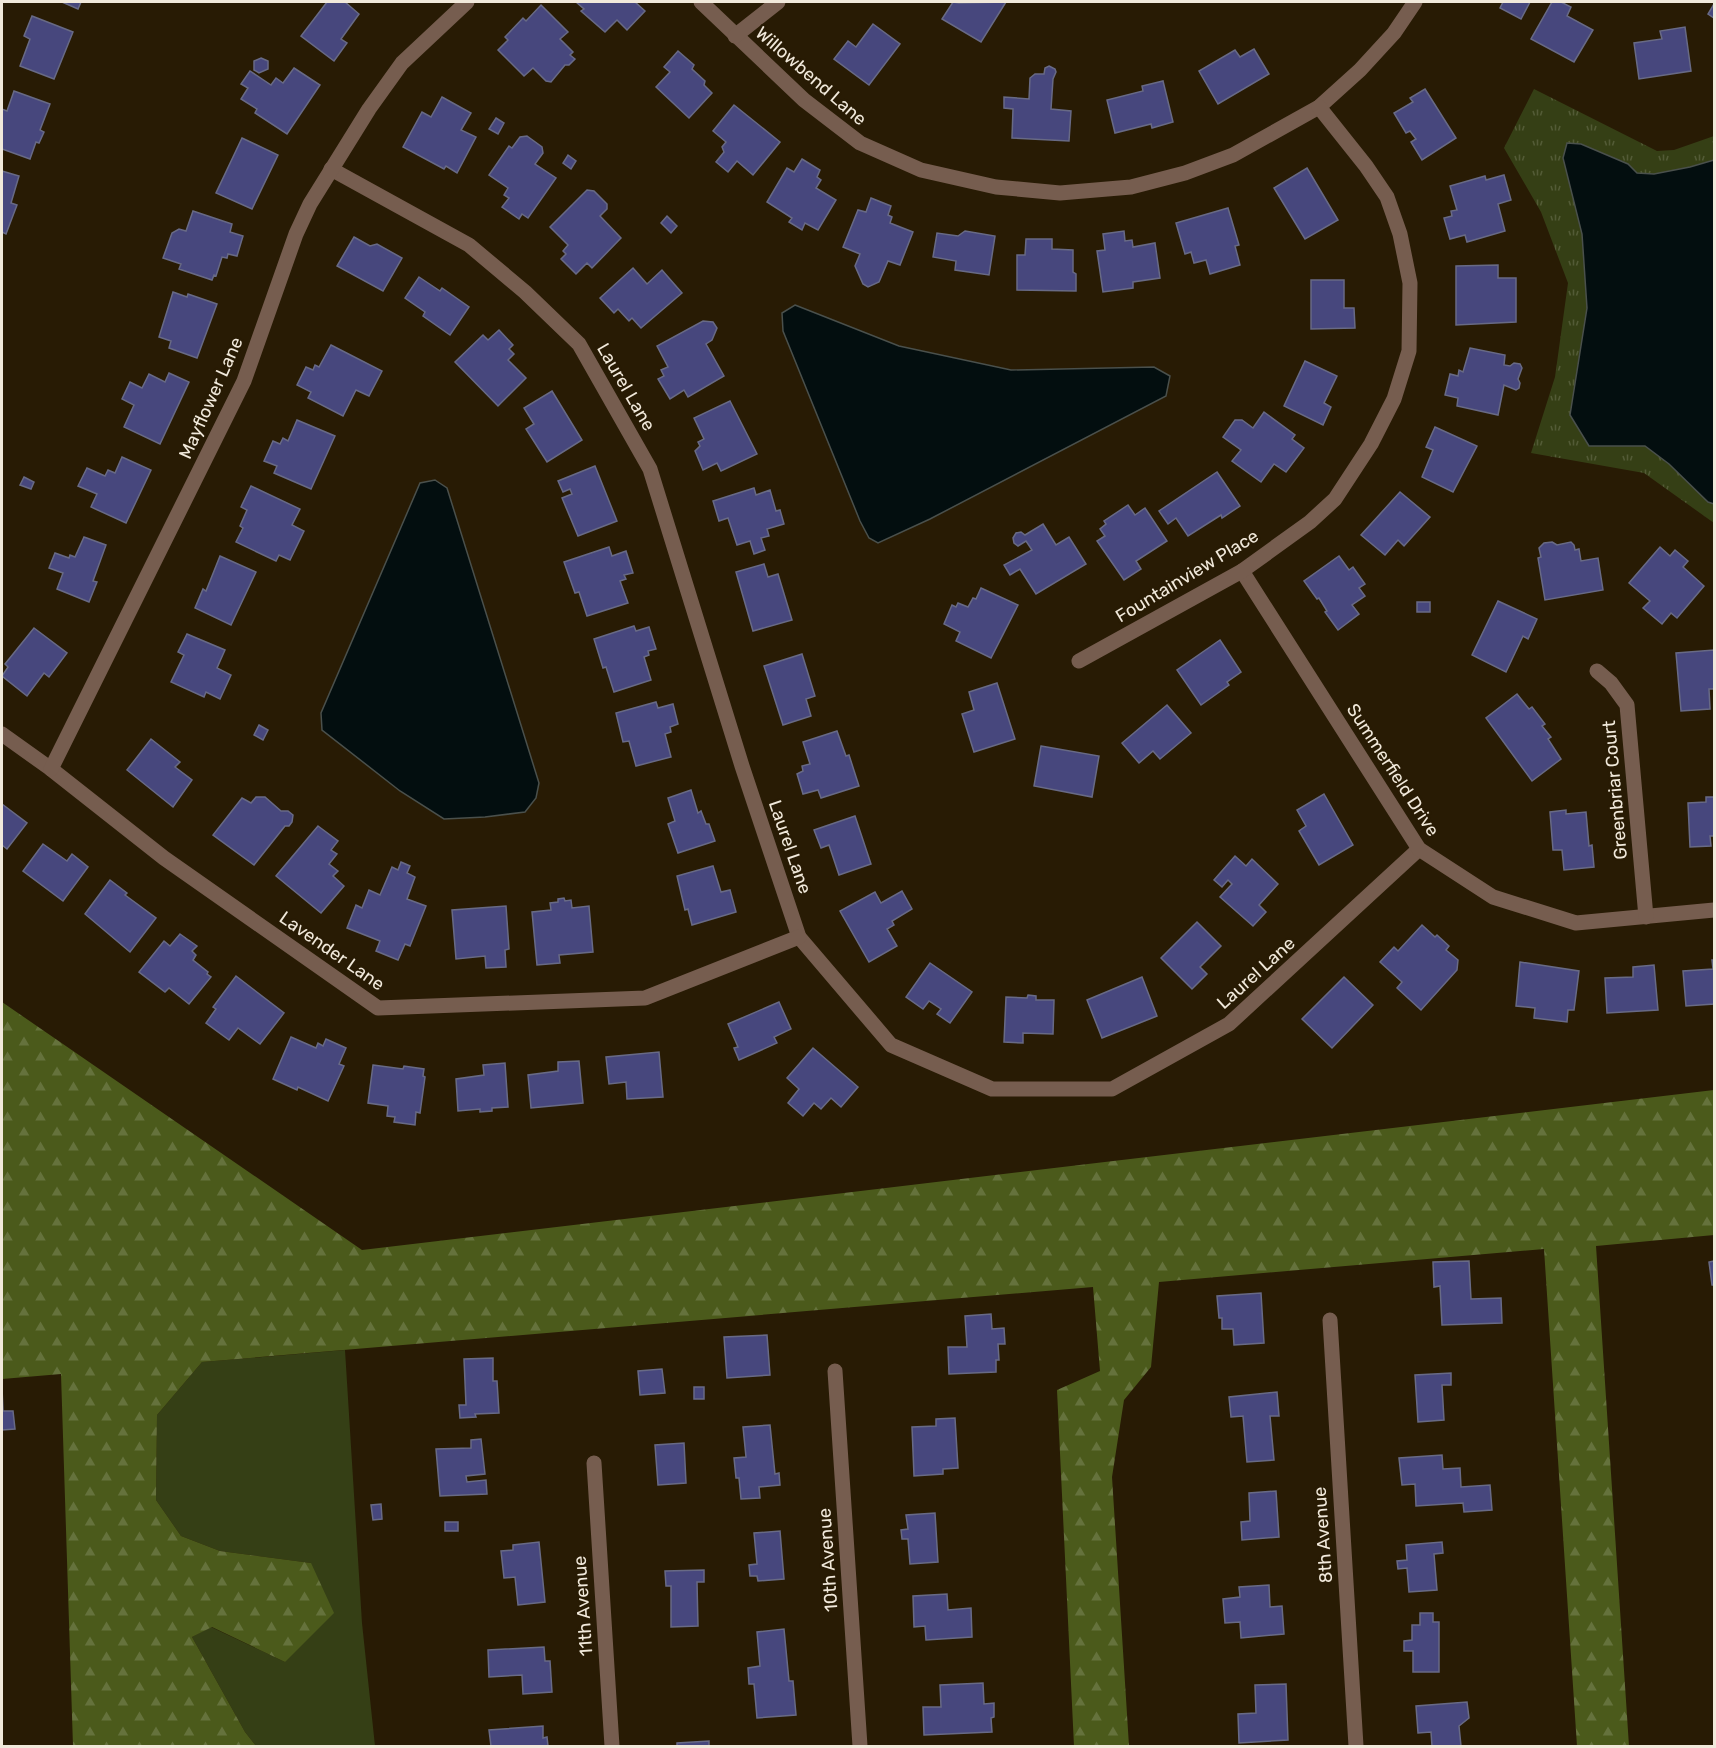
<svg xmlns="http://www.w3.org/2000/svg" width="1716" height="1748" viewBox="0 0 1716 1748" font-family="Rubik,sans-serif">
  <style>
    .grass { fill: #353f15 }
    .forest { fill: url(#forest-firs) }
    .park { fill: url(#park-tufts) }
    .water { fill: #030e0f; stroke: #4a504c; stroke-width: 1.5 }
    .building { fill: #47477d; stroke: #686a85; stroke-width: 1.5 }
    .lines { fill: none; stroke-linecap: round; stroke-linejoin: round }
    .minor { stroke: #765d4f; stroke-width: 15 }
    .labels { text-anchor: middle; dominant-baseline: central; stroke-width: 4.5; stroke-linejoin: round; paint-order: stroke }
    .street-label { font-size: 18px; fill: #f1e9db; stroke: #281b04 }
  </style>
  <defs>
    <pattern id="forest-firs" width="22" height="20" patternUnits="userSpaceOnUse" patternTransform="scale(1.5)"><rect width="22" height="20" fill="#4b5a1b"/><path d="M5 1l3.5 6h-7zM16 11l3.5 6h-7z" fill="#65723c"/></pattern>
    <pattern id="park-tufts" width="24" height="20" patternUnits="userSpaceOnUse" patternTransform="scale(1.5)"><rect width="24" height="20" fill="#353f15"/><path d="M3 7l-1-3M5 7V3M7 7l1-3M15 17l-1-3M17 17v-4M19 17l1-3" fill="none" stroke="#535b36"/></pattern>
  </defs>
  <rect width="100%" height="100%" fill="#281b04"/>
  <path class="grass" d="M345 1350 362 1623 375 1746H256L245 1732 192 1637 211 1627 285 1662 311 1563 220 1551 181 1536 156 1500 157 1415 202 1362Z"/>
  <path class="forest" d="M2 1002 362 1250 1714 1090V1235L1596 1246 1629 1746H1577L1544 1249 1159 1282 1151 1367 1124 1400 1112 1477 1129 1746H1074L1057 1390 1100 1371 1093 1287 202 1362 157 1415 156 1500 181 1536 220 1551 311 1563 334 1613 285 1662 212 1627 192 1637 245 1732 256 1746H118V1745L73 1746 61 1374 2 1379Z"/>
  <path class="park" d="M1534 89 1657 151 1674 150 1714 136V523L1644 473 1531 453 1555 377 1568 283 1541 212 1504 148Z"/>
  <g class="water">
    <path d="M1567 143 1581 144 1628 164 1637 173 1654 174 1690 167 1714 160V504L1708 502 1669 464 1645 446H1589L1570 415 1587 308 1582 234 1563 158Z"/>
    <path d="M795 305 899 346 1011 370 1154 367 1170 376 1166 396 930 519 878 543 869 538 860 521 783 331 782 313Z"/>
    <path d="M435 480 447 488 539 783 536 798 525 812 485 817 444 819 400 791 322 730 321 713 420 483Z"/>
  </g>
  <g class="building">
    <path d="M62 2H81L78 9Z"/>
    <path d="M327 2H345L359 14 341 39 347 43 334 61 301 36Z"/>
    <path d="M576 2H635L645 11 627 30 617 20 605 32 581 11 584 9Z"/>
    <path d="M953 2 959 3 1006 2 981 42 942 19Z"/>
    <path d="M1503 2H1530L1521 19 1500 8Z"/>
    <path d="M1552 2H1561L1571 7 1567 16 1593 30 1574 62 1531 39Z"/>
    <path d="M1714 4V18L1708 14Z"/>
    <path d="M541 5 568 32 560 39 573 52 570 55 575 59 569 65H565L551 82 546 81 533 68 524 76 498 50 508 40 505 37 523 18 526 21Z"/>
    <path d="M32 16 73 32 54 79 20 66 30 39 24 36Z"/>
    <path d="M873 24 900 44 869 85 834 59 848 41 856 47Z"/>
    <path d="M1685 27 1691 71 1639 79 1634 43 1662 39 1660 31Z"/>
    <path d="M1254 49 1269 74 1218 104 1199 71 1235 50 1240 57Z"/>
    <path d="M678 51 694 65 692 69 705 81 704 85 712 93 689 118 656 87 670 72 664 67Z"/>
    <path d="M261 58 268 61V69L259 73 254 70V61Z"/>
    <path d="M1049 66 1055 69 1056 72 1053 79 1051 109 1071 111 1069 141 1012 138 1013 109 1004 108V97L1029 99 1030 78 1035 74H1044L1045 68Z"/>
    <path d="M294 68 320 85 287 134 255 113 257 109 241 99 248 88 241 84 250 71 271 85 276 78 283 83Z"/>
    <path d="M1163 81 1173 122 1152 128 1151 124 1115 133 1107 100 1143 91 1142 86Z"/>
    <path d="M1425 89 1456 138 1422 160 1411 142 1416 139 1410 131 1406 133 1394 113 1413 102 1410 98Z"/>
    <path d="M14 91 50 104 40 130 44 132 39 143 36 142 30 159 2 149V109L7 111Z"/>
    <path d="M442 97 471 113 461 130 476 137 457 173 446 166 444 169 403 147 422 112 431 117Z"/>
    <path d="M734 105 780 142 753 175 737 161 728 172 716 162 724 152 722 147 726 142 713 131Z"/>
    <path d="M496 118 504 123 498 134 489 129Z"/>
    <path d="M527 136 542 147 543 153 535 164 556 178 528 218 522 214 519 219 502 207 509 198 504 195 508 188 489 175 509 146 512 148 520 137Z"/>
    <path d="M242 138 278 155 252 209 216 193Z"/>
    <path d="M568 155 576 161 571 169 563 163Z"/>
    <path d="M802 159 820 170 817 177 821 180 816 188 836 200 818 230 805 223 802 230 789 222 792 218 767 202 787 168 794 172Z"/>
    <path d="M1307 168 1338 220 1305 239 1274 188Z"/>
    <path d="M2 171 19 176 11 203 17 205 6 234 2 232Z"/>
    <path d="M1504 175 1511 200 1498 204 1505 231 1467 242 1465 235 1450 239 1444 218 1452 216 1451 211 1457 210 1450 186 1485 176 1486 180Z"/>
    <path d="M587 190 594 191 607 204V209L600 216 621 238 592 268 587 263 576 274 561 259 566 254 563 251 568 245 550 227Z"/>
    <path d="M871 198 891 206 888 215 892 217 890 223 913 232 900 265 888 261 879 282 868 287 863 284 855 266 860 254 843 247 858 210 866 212Z"/>
    <path d="M1228 208 1239 245 1235 246 1240 265 1210 274 1206 260 1194 263 1191 252 1185 254 1176 223Z"/>
    <path d="M193 211 232 224 230 232 243 236 237 256 228 254 227 258 222 257 216 276 214 275 212 280 179 269 181 264 163 258 172 233 179 229 186 231Z"/>
    <path d="M667 216 677 226 671 233 661 223Z"/>
    <path d="M965 231 995 236 989 275 955 270 956 261 933 257 937 233 958 236Z"/>
    <path d="M1124 231 1125 241 1132 240 1133 247 1155 243 1160 278 1133 282V288L1103 292 1097 251 1105 250 1103 234Z"/>
    <path d="M354 237 370 246 377 244 402 258 383 291 337 266Z"/>
    <path d="M1026 239H1052V249L1073 250V272L1076 274V291L1017 290V255H1025Z"/>
    <path d="M1498 265V278H1516V322L1456 325V266Z"/>
    <path d="M633 268 647 284 662 270 682 293 641 328 632 318 629 321 618 309 614 313 600 298Z"/>
    <path d="M419 277 440 291 442 288 469 307 450 335 423 316 425 312 405 298Z"/>
    <path d="M1311 280H1344V308H1354L1355 328 1311 329Z"/>
    <path d="M173 292 187 297 188 294 217 304 197 358 169 348 171 341 159 337Z"/>
    <path d="M703 321 713 322 717 328 712 340 706 344 724 376 688 397 684 390 670 399 658 379 664 376 661 370 668 367 657 346Z"/>
    <path d="M499 330 513 345 509 349 514 354 508 360 526 378 498 406 455 362 483 335 488 340Z"/>
    <path d="M331 345 382 371 369 396 356 390 343 416 308 398 311 392 297 385 306 367 313 370 315 365 319 367Z"/>
    <path d="M1470 348 1505 355 1504 365 1510 366 1514 363 1520 364 1522 368 1518 379 1520 383 1519 388 1516 390 1504 385 1498 415 1457 406 1458 398 1445 395 1450 374 1458 376 1459 370 1463 372Z"/>
    <path d="M1305 361 1337 376 1324 403 1331 407 1323 425 1284 406Z"/>
    <path d="M169 373 189 382 160 444 124 427 134 405 122 399 130 382 142 388 149 374 165 382Z"/>
    <path d="M552 391 582 440 547 462 526 429 534 424 524 408Z"/>
    <path d="M730 401 757 454 721 471 717 463 703 470 695 451 700 446 698 442 704 439 694 418Z"/>
    <path d="M1264 412 1295 435 1292 439 1304 448 1286 472 1274 464 1261 482 1232 461 1241 450 1223 437 1235 420H1242L1253 428Z"/>
    <path d="M297 420 335 436 311 489 274 473 277 466 264 461 273 441 280 444 283 438 288 441Z"/>
    <path d="M1435 427 1477 446 1453 492 1422 477 1433 450 1426 447Z"/>
    <path d="M122 457 151 470 126 523 91 507 97 494 78 486 87 468 105 476 108 470 115 473Z"/>
    <path d="M595 466 617 521 578 536 562 498 572 494 570 489 563 492 558 481Z"/>
    <path d="M1217 472 1240 506 1222 518 1221 515 1188 536 1176 518 1168 524 1159 511Z"/>
    <path d="M24 477 34 482 31 489 20 485Z"/>
    <path d="M251 486 300 509 292 525 304 531 290 560 279 555 276 561 236 542 243 528 240 526 247 510 241 507Z"/>
    <path d="M754 488 756 495 770 490 776 511 780 510 784 524 767 529 769 536 761 538 765 550 754 554 750 541 737 545 728 518 719 521 713 501Z"/>
    <path d="M1400 492 1430 517 1404 546 1398 540 1385 555 1361 535Z"/>
    <path d="M1128 505 1135 515 1145 508 1167 541 1136 561 1141 569 1124 580 1097 541 1105 536 1100 529 1106 524 1104 521Z"/>
    <path d="M1043 524 1056 545 1069 537 1086 564 1036 594 1020 569 1010 575 1004 565 1032 550 1026 541 1018 546 1014 543 1013 538 1016 533 1021 532 1025 535Z"/>
    <path d="M84 537 106 545 93 581 97 582 89 602 57 589 63 573 49 568 55 553 69 558 70 555 75 557Z"/>
    <path d="M1552 542 1557 545 1571 542 1574 545 1575 550 1579 549 1581 561 1598 558 1603 590 1545 600 1538 558 1541 557 1539 548 1544 543Z"/>
    <path d="M609 547 612 556 626 551 633 573 624 575 626 579 620 581 628 603 587 616 579 592 575 593 564 562Z"/>
    <path d="M1660 547 1670 556 1675 550 1688 561 1683 567 1704 586 1677 618 1671 613 1662 624 1643 608 1650 601 1629 583Z"/>
    <path d="M220 556 256 572 231 625 195 608 203 589 206 591Z"/>
    <path d="M1339 556 1349 570 1353 567 1365 584 1359 588 1365 596 1352 605 1359 614 1338 630 1325 612 1327 611 1319 598 1317 599 1304 581Z"/>
    <path d="M764 564 768 577 778 574 792 620 753 631 736 572Z"/>
    <path d="M981 588 1018 605 991 658 956 641 960 632 944 624 952 605 956 607 958 603 968 607 973 598 976 599Z"/>
    <path d="M1498 601 1537 619 1528 639 1523 636 1506 672 1472 655Z"/>
    <rect x="1417" y="602" width="13" height="10"/>
    <path d="M634 626 636 631 649 627 656 649 648 651 649 655 644 657 651 680 614 692 606 667 603 668 594 639Z"/>
    <path d="M34 628 67 653 49 677 44 673 27 696 2 676 8 667 5 664Z"/>
    <path d="M187 634 225 650 217 668 231 675 220 699 206 692 204 697 171 682 184 655 178 652Z"/>
    <path d="M1220 640 1241 672 1227 682 1229 685 1201 705 1177 670Z"/>
    <path d="M1714 650V689H1709L1710 709 1681 711 1676 653Z"/>
    <path d="M802 654 815 696 806 699 811 716 783 725 764 666Z"/>
    <path d="M997 683 1015 739 974 752 962 714 974 710 969 692Z"/>
    <path d="M1517 694 1529 709 1532 707 1545 724 1542 726 1551 737 1548 739 1561 759 1532 781 1486 718Z"/>
    <path d="M656 702 658 708 673 704 678 724 670 727 671 732 665 734 671 757 636 766 629 741 623 742 616 713Z"/>
    <path d="M1167 705 1191 733 1160 759 1153 751 1139 763 1122 743Z"/>
    <path d="M259 725 268 730 263 740 254 735Z"/>
    <path d="M837 731 846 756 849 755 859 786 821 798 818 790 803 794 797 774 803 771 802 766 810 764 803 742Z"/>
    <path d="M151 739 180 762 175 767 192 780 173 807 127 770Z"/>
    <path d="M1041 746 1099 756 1092 797 1034 786Z"/>
    <path d="M691 790 698 813 701 811 706 824H709L715 841 678 853 668 824 675 821 668 798Z"/>
    <path d="M1324 794 1353 845 1319 865 1299 831 1306 826 1297 810Z"/>
    <path d="M256 797H265L281 811H288L293 815 292 822 289 826H285L254 865 213 835 242 798 251 803Z"/>
    <path d="M1706 797H1714V836H1710L1711 846 1690 847 1688 803 1706 802Z"/>
    <path d="M2 804 27 823 7 849 2 845Z"/>
    <path d="M1566 810V814L1586 812 1589 846 1592 845 1594 867 1564 870 1562 850H1553L1550 812Z"/>
    <path d="M855 816 871 864 839 875 829 845 821 848 814 830Z"/>
    <path d="M318 826 338 841 331 850 337 854 329 864 338 871 333 876 344 886 321 913 276 876Z"/>
    <path d="M43 844 67 861 72 854 88 867 63 901 23 871Z"/>
    <path d="M1235 856 1246 866 1252 859 1278 884 1259 905 1266 912 1253 926 1220 897 1232 884 1228 880 1222 887 1214 880Z"/>
    <path d="M401 862 410 866 407 873 415 877 407 899 426 906 410 946 405 944 398 960 376 951 380 941 347 928 356 905 362 908 369 890 380 895 392 867 398 870Z"/>
    <path d="M713 866 721 892 730 890 736 912 692 925 688 909 685 910 677 876Z"/>
    <path d="M110 880 127 893 125 895 156 918 130 952 85 914Z"/>
    <path d="M902 891 912 909 892 921 894 925 887 929 897 946 869 962 840 911 875 892 881 903Z"/>
    <path d="M564 898 565 901 571 900 572 908 589 906 593 952 559 955 560 963 537 965 532 912 551 910 550 903 558 902V899Z"/>
    <path d="M506 906 509 949 505 950 506 967 486 968 485 956 456 959 452 910Z"/>
    <path d="M1197 922 1221 946 1200 967 1207 974 1192 989 1161 958Z"/>
    <path d="M1422 925 1435 937 1437 935 1449 946 1446 950 1458 960 1457 970 1421 1010 1397 988 1402 982 1380 962 1394 947 1398 951Z"/>
    <path d="M180 934 197 946 192 951 196 955 193 960 208 972 207 974 211 977 189 1004 169 988 165 992 139 972 164 941 170 946Z"/>
    <path d="M1712 960H1714V1004L1686 1006 1683 971 1713 969Z"/>
    <path d="M1520 962 1579 971 1574 1010H1568L1567 1022 1534 1018 1535 1008 1516 1006Z"/>
    <path d="M930 963 972 992 950 1023 937 1014 941 1009 929 1001 923 1009 906 997Z"/>
    <path d="M1654 965 1658 1010 1607 1013 1605 978 1633 977V967Z"/>
    <path d="M236 976 284 1013 260 1044 238 1028 229 1040 206 1023 216 1009 213 1007Z"/>
    <path d="M1142 977 1157 1016 1102 1038 1087 1000Z"/>
    <path d="M1344 977 1373 1005 1332 1048 1302 1019Z"/>
    <path d="M1028 995 1036 996V1000H1054L1053 1034 1023 1033V1043L1004 1042 1006 997 1027 998Z"/>
    <path d="M779 1002 791 1029 774 1037 777 1043 739 1060 734 1048 738 1047 728 1024Z"/>
    <path d="M291 1037 316 1048 318 1043 323 1046 326 1039 346 1048 339 1064 344 1066 328 1101 298 1087 297 1090 273 1079Z"/>
    <path d="M813 1048 858 1087 841 1107 831 1098 821 1109 814 1103 803 1116 788 1103 799 1089 787 1078Z"/>
    <path d="M659 1052 663 1097 627 1099 626 1082 609 1084 606 1057Z"/>
    <path d="M579 1061 583 1103 531 1108 528 1075 558 1071V1062Z"/>
    <path d="M505 1063 508 1107 492 1108V1111L480 1112V1109L458 1111 456 1079 484 1075 483 1065Z"/>
    <path d="M373 1065 403 1069 404 1066 424 1069 423 1076 425 1077 420 1113 416 1112 415 1125 394 1122 395 1117 387 1116 388 1106 368 1103Z"/>
    <path d="M1469 1261 1471 1299 1501 1298 1502 1323 1442 1325 1440 1286 1434 1287 1433 1262Z"/>
    <path d="M1714 1261V1285H1712L1709 1262Z"/>
    <path d="M1261 1293 1264 1343 1234 1345 1233 1329H1222V1318H1219L1217 1296Z"/>
    <path d="M991 1314 992 1329 1004 1328 1005 1344H998L999 1360H996V1372L949 1374 948 1347H967L965 1316Z"/>
    <path d="M767 1335 770 1375 727 1378 724 1337Z"/>
    <path d="M493 1358V1381H497L499 1413 475 1414 476 1417 460 1418 459 1405H466L464 1359Z"/>
    <path d="M662 1369 665 1393 640 1395 638 1371Z"/>
    <path d="M1451 1373V1385H1442L1444 1420 1418 1422 1415 1375Z"/>
    <rect x="694" y="1387" width="10" height="12"/>
    <path d="M2 1388 3 1411H13L15 1429 2 1430Z"/>
    <path d="M1277 1392 1279 1416H1270L1274 1460 1247 1462 1243 1416 1231 1417 1229 1397Z"/>
    <path d="M955 1418 958 1468 943 1469V1474L914 1476 912 1427 936 1426V1419Z"/>
    <path d="M770 1425 775 1474 779 1473 780 1485 759 1487 760 1498 741 1499 739 1478H736L734 1458 746 1457 743 1427Z"/>
    <path d="M481 1439 485 1474 466 1476 467 1482 486 1480 487 1494 440 1496 436 1449 471 1448V1440Z"/>
    <path d="M684 1443 686 1483 658 1485 655 1445Z"/>
    <path d="M1442 1455 1443 1469 1460 1468 1461 1487 1490 1485 1492 1510 1464 1512 1463 1503 1416 1506 1415 1484 1402 1485 1399 1458Z"/>
    <path d="M1276 1491 1279 1537 1242 1540 1241 1522 1250 1521 1249 1493Z"/>
    <path d="M381 1504 382 1519 373 1520 371 1505Z"/>
    <path d="M935 1513 938 1562 910 1564 908 1539H902L901 1530 908 1529 906 1515Z"/>
    <rect x="445" y="1522" width="13" height="9"/>
    <path d="M780 1531 784 1579 758 1581 757 1576H750L749 1565 757 1564 754 1533Z"/>
    <path d="M539 1542 545 1602 518 1605 515 1577 504 1578 501 1551 513 1550V1545Z"/>
    <path d="M1442 1542 1443 1553 1434 1554 1437 1590 1409 1592 1407 1568 1398 1569 1397 1561 1407 1560 1406 1545Z"/>
    <path d="M704 1570V1582H697L698 1626 671 1627V1586H666L665 1571Z"/>
    <path d="M1269 1585 1270 1607 1282 1606 1284 1634 1241 1638 1240 1622 1225 1623 1223 1599 1240 1597 1239 1587Z"/>
    <path d="M947 1594 948 1610 971 1608 972 1637 926 1640 925 1626 914 1627 913 1596Z"/>
    <path d="M1420 1613H1433V1622H1439V1672H1413V1651H1404V1641L1412 1640V1625H1420Z"/>
    <path d="M784 1629 789 1681H793L796 1715 757 1718 754 1684H749L748 1668 760 1666 757 1632Z"/>
    <path d="M544 1647 545 1661H550L552 1692 523 1694 522 1675 489 1677 488 1650Z"/>
    <path d="M983 1683 984 1704 994 1703V1717L991 1718 992 1732 924 1735 923 1707H941L940 1685Z"/>
    <path d="M1286 1684 1288 1740 1239 1743 1238 1714 1256 1713 1255 1685Z"/>
    <path d="M1467 1702 1469 1718 1459 1726 1461 1746H1432L1431 1732 1418 1733 1416 1706Z"/>
    <path d="M543 1726V1738L547 1737 548 1746H491L489 1730Z"/>
    <path d="M709 1741V1746H677V1743Z"/>
  </g>
  <g class="lines">
    <g class="minor">
      <path d="M701 2 804 100 860 143 921 170 996 187 1060 193 1131 187 1185 173 1233 155 1319 107 1360 70 1394 33 1415 2"/>
      <path d="M735 36 778 2"/>
      <path d="M331 169 469 245 525 292 579 344 650 469 742 766 799 937 891 1045 992 1089H1112L1229 1024 1419 849"/>
      <path d="M1242 571 1419 849 1493 897 1576 923 1714 910"/>
      <path d="M1079 661 1242 571 1310 522 1335 499 1371 444 1394 399 1409 351 1410 283 1400 234 1387 197 1366 166 1319 107"/>
      <path d="M1597 671 1611 683 1627 705 1646 917"/>
      <path d="M2 734 51 769 164 858 378 1008 645 998 799 937"/>
      <path d="M51 769 244 381 296 234 310 204 369 109 402 63 467 2"/>
      <path d="M1330 1320 1356 1746"/>
      <path d="M835 1371 860 1746"/>
      <path d="M594 1463 612 1746"/>
    </g>
  </g>
  <g class="labels">
    <g class="street-label">
      <text transform="translate(811 76) rotate(41)">Willowbend Lane</text>
      <text transform="translate(626 387) rotate(60)">Laurel Lane</text>
      <text transform="translate(211 398) rotate(-66)">Mayflower Lane</text>
      <text transform="translate(1187 576) rotate(-31)">Fountainview Place</text>
      <text transform="translate(1393 770) rotate(57)">Summerfield Drive</text>
      <text transform="translate(1615 790) rotate(-95)">Greenbriar Court</text>
      <text transform="translate(790 847) rotate(71)">Laurel Lane</text>
      <text transform="translate(332 951) rotate(35)">Lavender Lane</text>
      <text transform="translate(1256 973) rotate(-42)">Laurel Lane</text>
      <text transform="translate(1323 1535) rotate(-94)">8th Avenue</text>
      <text transform="translate(828 1560) rotate(-94)">10th Avenue</text>
      <text transform="translate(583 1606) rotate(-94)">11th Avenue</text>
    </g>
  </g>
  <rect width="1716" height="1748" fill="none" stroke="#f1e9db" stroke-width="6"/>
</svg>
